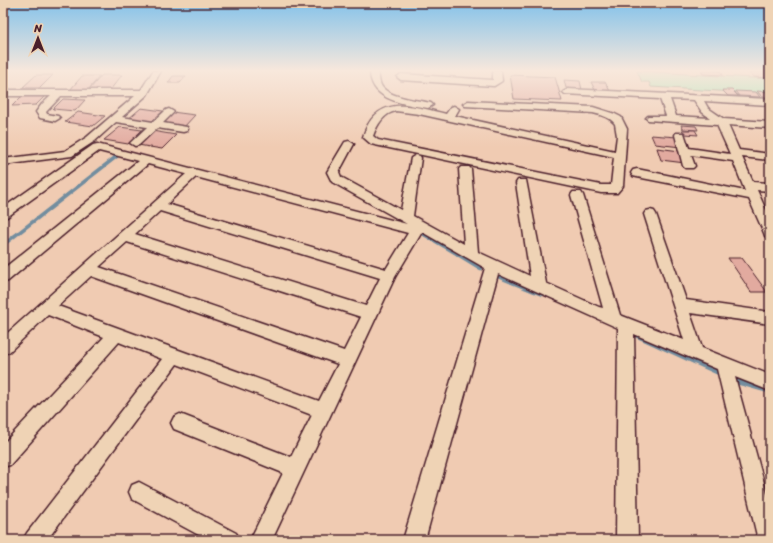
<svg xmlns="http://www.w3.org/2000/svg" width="773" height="543" viewBox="0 0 773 543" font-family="Sriracha,sans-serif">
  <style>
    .green { fill: #9ee5b2; stroke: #74826e }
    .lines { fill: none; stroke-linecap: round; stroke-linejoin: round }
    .stream-far2 { stroke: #728d9f; stroke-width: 3.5 }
    .stream-far1 { stroke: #728d9f; stroke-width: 4.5 }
    .stream { stroke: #728d9f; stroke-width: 5.5 }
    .building { fill: #e2aa9f; stroke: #4a1f2b }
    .minor-casing { stroke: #4a1f2b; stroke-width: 3 }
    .minor { fill: #efd3b5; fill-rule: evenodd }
  </style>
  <rect width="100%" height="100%" fill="#f0cbb2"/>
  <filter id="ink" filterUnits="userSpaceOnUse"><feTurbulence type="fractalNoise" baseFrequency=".025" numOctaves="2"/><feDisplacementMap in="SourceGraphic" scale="8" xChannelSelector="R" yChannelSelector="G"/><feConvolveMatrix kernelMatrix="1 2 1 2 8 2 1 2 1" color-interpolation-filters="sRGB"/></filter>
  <g filter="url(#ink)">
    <path class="green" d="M637 71 770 79V94L651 87 649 82H642Z"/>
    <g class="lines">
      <g class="stream-far2">
        <path d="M418 231 459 255"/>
        <path d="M3 245 121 153"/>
      </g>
      <g class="stream-far1">
        <path d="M458 254 481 268"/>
        <path d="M500 277 542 294"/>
        <path d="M631 333 723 375"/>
        <path d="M733 379 741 383"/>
      </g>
      <path class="stream" d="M739 382 770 391"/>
    </g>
    <g class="building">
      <path d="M701 71H720L723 75 703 74Z"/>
      <path d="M748 71H764L770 78 753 77Z"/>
      <path d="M36 75H53L40 88H22Z"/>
      <path d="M102 75H122L110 90H89Z"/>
      <path d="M510 75 555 77 562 101 514 99Z"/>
      <path d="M82 76H100L88 90H70Z"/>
      <path d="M173 76H186L180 83H168Z"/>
      <path d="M564 80 580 81 582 90 566 88Z"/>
      <path d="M591 82H605L610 91 595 90Z"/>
      <path d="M722 90H732L738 96H728Z"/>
      <path d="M735 91 756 92 760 97 739 96Z"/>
      <path d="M757 91 770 92V97H762Z"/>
      <path d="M22 96H45L36 105 12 106Z"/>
      <path d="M63 99 85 100 75 111 53 109Z"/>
      <path d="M141 108 163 111 150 123 127 120Z"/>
      <path d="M78 112 105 116 93 126 65 122Z"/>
      <path d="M172 112 195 115 183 128 160 125Z"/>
      <path d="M681 125 696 126 698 130 683 129Z"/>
      <path d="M120 127 142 130 128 144 104 140Z"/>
      <path d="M682 130H695L698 135 685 134Z"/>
      <path d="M152 131 176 135 162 149 138 145Z"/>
      <path d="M651 135 677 137 681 147 655 144Z"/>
      <path d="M657 148 680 151 685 163 661 160Z"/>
      <path d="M728 258H742L767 292H751Z"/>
    </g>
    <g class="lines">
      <defs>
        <g id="minor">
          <path d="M153 71H161L147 95 122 117 153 122 166 110 169 109 174 112 163 123 187 127 188 129 187 131 183 132 157 128 139 145 135 146 130 143 147 127 116 122 95 141 72 156 3 165V159L65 151 87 137 135 96H61L46 112 47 114 58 116 60 118 55 121 40 118 36 112 42 104 51 96H3V90H141Z"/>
          <path d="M370 71H378C379 76 379 83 382 87 391 98 418 100 431 103L433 105 428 108C405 104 370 101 370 71Z"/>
          <path d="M493 71H501L502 81 494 86 401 80 397 77 401 74 493 80Z"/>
          <path d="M568 89 770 99V105L704 101 708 108 724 119 770 122V128L728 125 739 150 770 154V160L742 157 753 182 770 183V191L757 190 770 219V238L765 236 764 233 749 199 637 177 633 176 631 173 633 170 637 169 745 191 733 161 691 155 695 166 693 168H685L683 166 675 135 676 133H684L689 148 730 154 717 125 648 120 646 118 648 116H666L660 99 565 94 563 92ZM670 99 694 100 702 112 710 118 676 116Z"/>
          <path d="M468 101 593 107 615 114 621 117 627 129 623 186 617 193H601L375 145 371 144 363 137C376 93 413 106 446 114L451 107 454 106 459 109 455 116 615 151 617 136 615 124C610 117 601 115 593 113L465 106 463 104ZM396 111 419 114 614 157 611 185H601L378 140 373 136C377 125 384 113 396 111Z"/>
          <path d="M349 141 354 144 339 172 341 177 401 210 411 158 416 155 420 156 421 158 413 216 464 244 459 169 461 167H469L471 169 478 252 530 276 516 183 518 180H526L546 283 599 307 603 308 571 195 573 192H581L583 195 620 315 684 340 644 214 646 211 650 210 654 211 656 214 686 300 770 312V324L690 313 702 348 770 375V391L735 377 770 505V540H758L717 369 634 334 638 540H616L618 328 498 274 425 540H403L485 268 422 232 395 277 272 540H250L283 473 174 429 171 423 174 417 180 414 291 457 312 415 177 364 47 540H23L27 533 162 359 119 342 10 465 3 467V444L104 337 48 315 9 352 3 354V337L186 174 148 164 8 281 3 283V269L138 161 99 151 7 217 3 218V208L93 145 97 144 407 224 332 182 327 172 345 142ZM196 177 408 233 386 269 167 204ZM160 211 380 278 366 306 135 234ZM127 242 361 317 344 351 99 267ZM91 276 338 364 319 401 58 306Z"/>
          <path d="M139 482 236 533 240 540H208L132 499 129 492 132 485Z"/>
        </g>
      </defs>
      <use href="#minor" class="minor-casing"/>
      <use href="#minor" class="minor"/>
    </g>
  </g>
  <linearGradient id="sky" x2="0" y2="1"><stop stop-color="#83c2ea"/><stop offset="0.48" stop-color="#f8e8dc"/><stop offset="1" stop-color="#f8e8dc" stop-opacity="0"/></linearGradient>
  <rect width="773" height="147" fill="url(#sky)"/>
  <rect width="773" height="543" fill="none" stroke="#efd3b5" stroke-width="16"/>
  <rect x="8" y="8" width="757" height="527" fill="none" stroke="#4a1f2b" stroke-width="1.5" filter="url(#ink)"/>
  <g transform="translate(38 38)" stroke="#efd3b5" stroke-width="3" paint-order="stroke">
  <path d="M0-3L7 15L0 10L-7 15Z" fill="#4a1f2b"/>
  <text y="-6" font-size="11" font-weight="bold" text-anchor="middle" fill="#4a1f2b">N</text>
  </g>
</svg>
